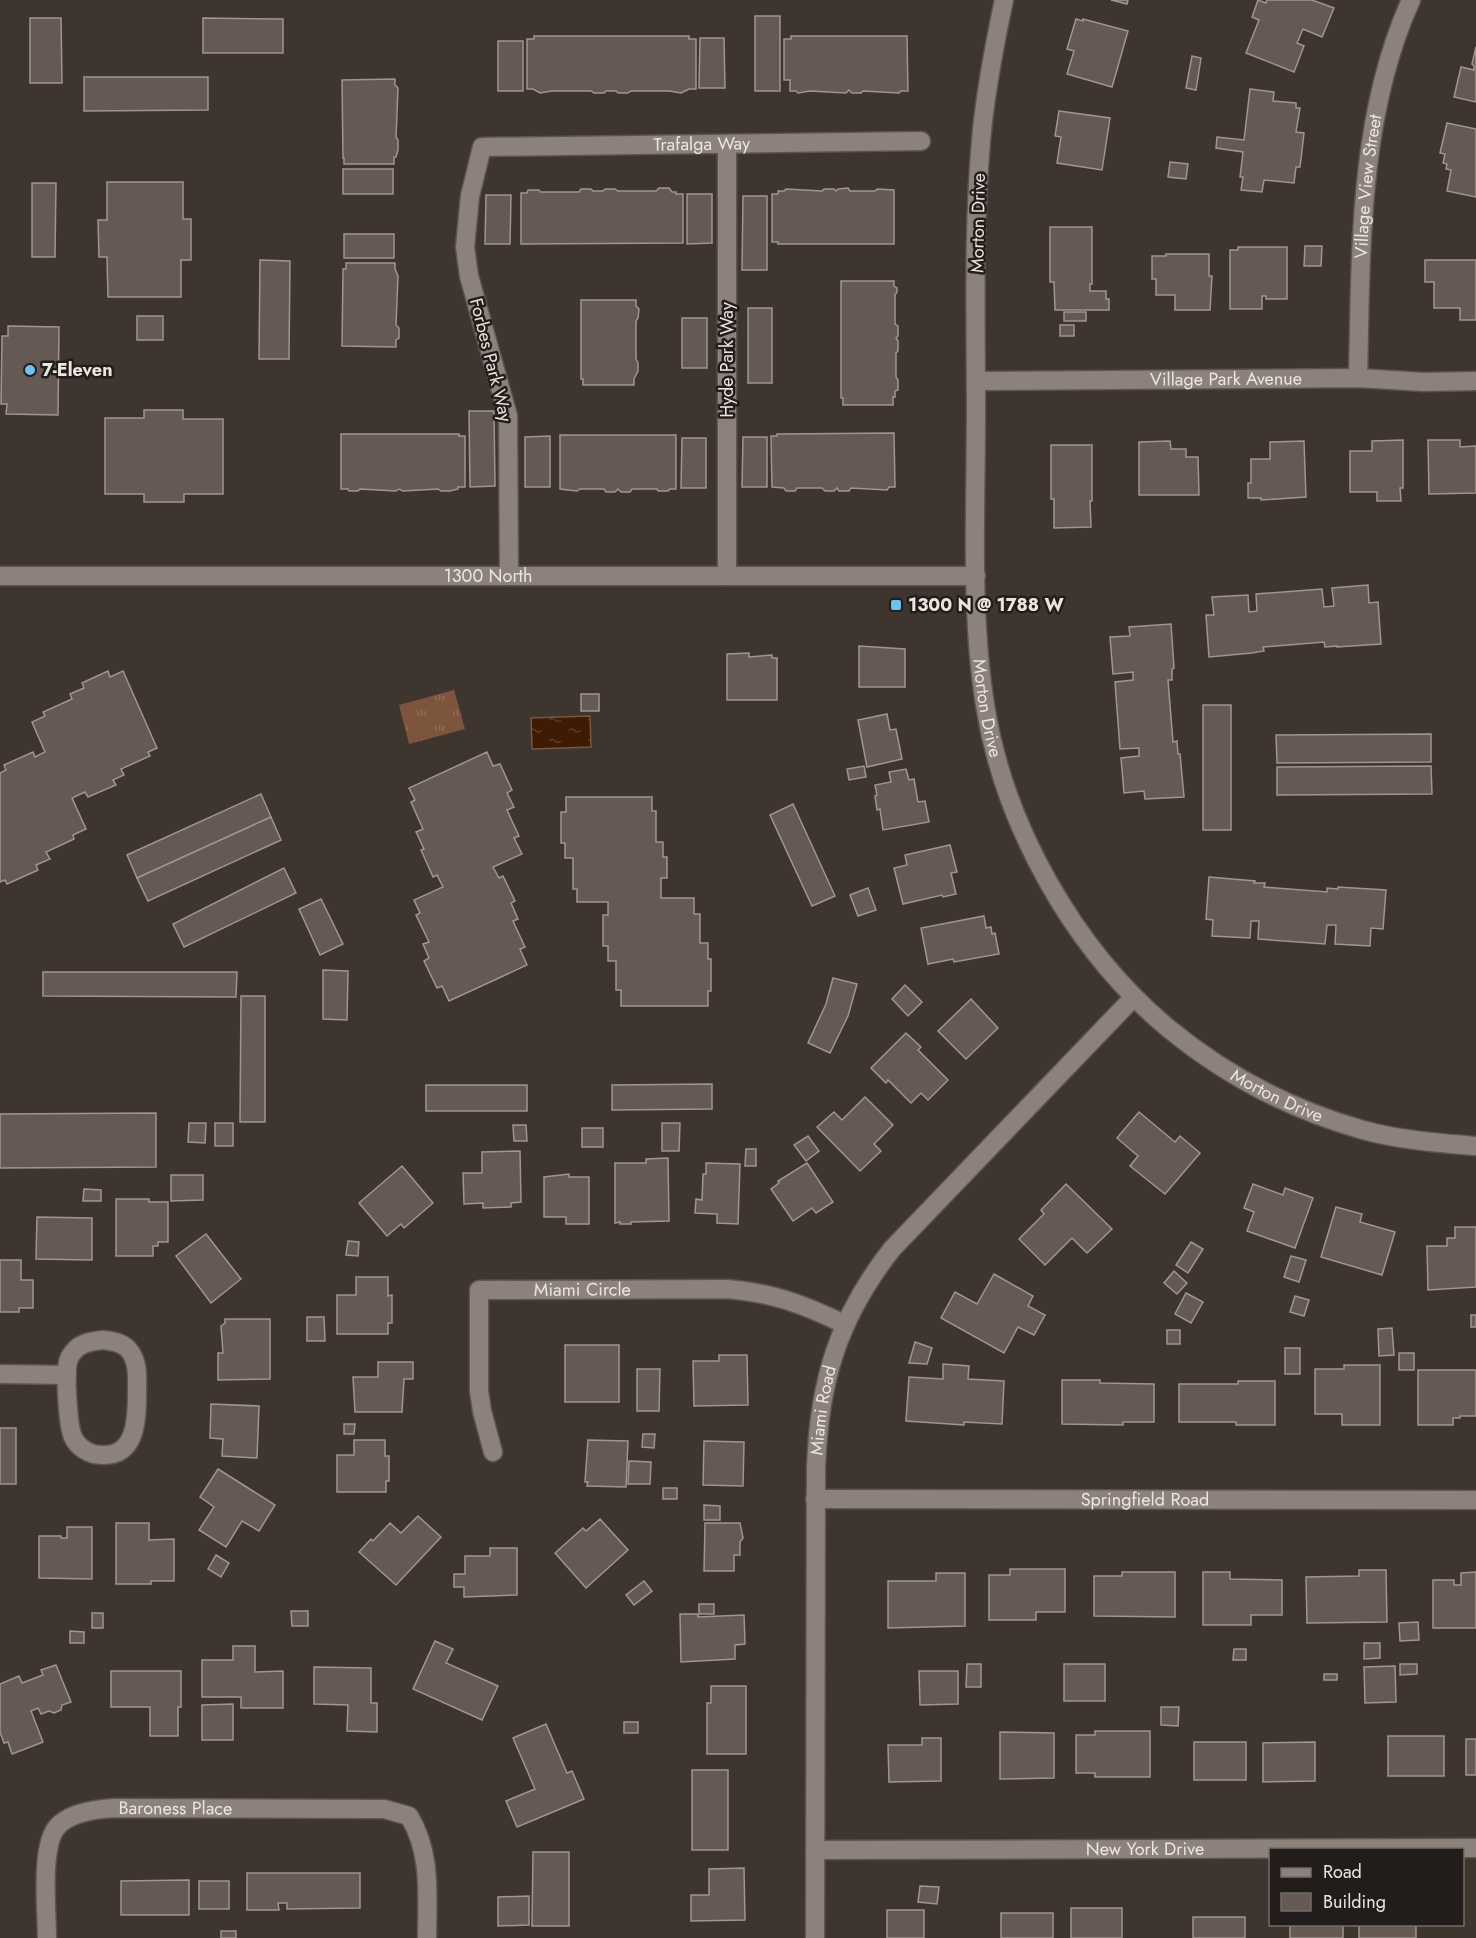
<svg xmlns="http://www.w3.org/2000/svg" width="1476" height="1938" viewBox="0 0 1476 1938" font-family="Jost,sans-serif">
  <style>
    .park { fill: url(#park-tufts) }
    .water { fill: url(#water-ripples); stroke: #735846; stroke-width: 1.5 }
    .building { fill: #645953; stroke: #a1958e; stroke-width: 1.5 }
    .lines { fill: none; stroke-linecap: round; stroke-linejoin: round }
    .street-casing { stroke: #5c5450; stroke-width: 21 }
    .street { stroke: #8d817b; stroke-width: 18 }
    .poi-dot { fill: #6ec2f3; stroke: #221d1b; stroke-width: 2 }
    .labels { text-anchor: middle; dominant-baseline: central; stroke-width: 5; stroke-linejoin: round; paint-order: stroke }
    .street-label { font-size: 18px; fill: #ebe5e1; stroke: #221d1b }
    .poi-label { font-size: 18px; font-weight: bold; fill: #ebe5e1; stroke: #221d1b; text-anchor: start }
  </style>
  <defs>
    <pattern id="park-tufts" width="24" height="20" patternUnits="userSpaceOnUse" patternTransform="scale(1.5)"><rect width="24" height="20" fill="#7d553d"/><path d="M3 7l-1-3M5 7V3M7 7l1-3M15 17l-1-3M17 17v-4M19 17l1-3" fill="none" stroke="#906d59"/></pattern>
    <pattern id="water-ripples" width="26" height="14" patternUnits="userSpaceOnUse" patternTransform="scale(1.5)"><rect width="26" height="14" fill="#3f1b03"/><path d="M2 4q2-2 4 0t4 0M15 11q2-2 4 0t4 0" fill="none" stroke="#5b3c27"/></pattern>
  </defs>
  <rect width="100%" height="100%" fill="#3f352f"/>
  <path class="park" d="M454 690 465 729 409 744 399 705Z"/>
  <path class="water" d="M590 716 591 747 532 749 531 718Z"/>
  <g class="building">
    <path d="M1111 0H1128L1127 4Z"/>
    <path d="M1258 0 1266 3 1267 0H1312L1334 8 1322 37 1303 29 1297 43 1304 46 1294 72 1246 53 1259 20 1252 17Z"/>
    <rect x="755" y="16" width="25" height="75"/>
    <path d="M30 18H61L62 83H30Z"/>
    <path d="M203 18 283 19V53H203Z"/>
    <path d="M1076 19 1083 21V19L1128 31 1112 87 1067 74 1074 51 1067 49Z"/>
    <path d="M534 36H689V39H696V89H689L681 93 669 91H631L628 93H618L616 91H606L604 93H594L591 91H552L540 93 533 89H527V39H534Z"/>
    <path d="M791 36H907L908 91H901L899 93 863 91 861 93H852L849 90 846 93 810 91 798 93 796 91H790V80H784V39H791Z"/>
    <path d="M700 38H724L725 88H699Z"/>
    <rect x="498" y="41" width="25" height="50"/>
    <path d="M1476 47V102L1454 97 1461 67 1474 70V66L1472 64Z"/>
    <path d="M1192 56 1201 58 1196 90 1186 88Z"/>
    <path d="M84 77H208V110L84 111Z"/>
    <path d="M395 79V85L398 88 396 137 398 140V150L396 157H394V164H344V158H343L342 80Z"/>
    <path d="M1250 89 1274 92 1273 101 1296 103V108H1300L1296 132 1304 133 1300 167H1296L1294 183 1264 180 1262 192 1241 190 1243 177H1240L1243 152 1216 148 1217 137 1244 140Z"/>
    <path d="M1059 111 1110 118 1102 170 1057 163 1061 137 1055 136Z"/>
    <path d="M1447 123 1476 129V197L1447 191 1451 170 1446 169 1447 164 1443 163 1445 154 1440 153Z"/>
    <path d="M1170 162 1188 164 1186 179 1168 177Z"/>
    <rect x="343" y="169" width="50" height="25"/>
    <path d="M107 182H183V219H191V260H181V297H108L107 257H99L98 220H107Z"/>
    <path d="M32 183H56L55 257H32Z"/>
    <path d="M659 188H669L672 192H676V194H683V243L521 244V193H527L528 190H539L540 192H579L581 189H591L593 191H603L605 189H615L618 191H656Z"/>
    <path d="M848 188 850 191H875L877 189 894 190V244H778V242H772V194H778V191H784L786 189 822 191 824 189H834L836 191 838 189Z"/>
    <path d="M687 194H712V243L687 244Z"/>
    <path d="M486 195H511L510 244H485Z"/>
    <path d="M743 196H767V270H742Z"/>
    <path d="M1050 227H1092V284H1090V291H1106V299H1109V310H1055L1054 282H1050Z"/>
    <rect x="344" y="234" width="50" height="24"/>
    <path d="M1305 246H1322L1321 266H1304Z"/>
    <path d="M1238 247H1287V299H1266V296H1262V309H1230V250H1238Z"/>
    <path d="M1166 254H1209V276H1212L1210 310H1175V295H1156V279H1152V256H1166Z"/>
    <path d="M260 260 290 261 289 359H259Z"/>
    <path d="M1425 260H1476V320H1460V308H1434V282H1425Z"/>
    <path d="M346 263H395V269L398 276 396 325 399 328V338L396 340V347L342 346 343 269H346Z"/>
    <path d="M841 281H894V286L897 288V292L895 295V324L898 326V336L896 338 898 341V351L896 353V377L898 380V390L895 391V397H893V405H843V398H841Z"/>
    <path d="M581 300H636V306L639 309 638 318 636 321V359L638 363V371L634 379V385H583V379H581Z"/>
    <rect x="748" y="308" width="24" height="75"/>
    <rect x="1064" y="312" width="22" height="9"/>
    <rect x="137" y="316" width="26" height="24"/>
    <rect x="682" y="318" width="25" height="50"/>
    <rect x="1060" y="325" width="14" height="11"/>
    <path d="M8 326 59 327 58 415 6 414 7 404H1L2 336H8Z"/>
    <path d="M144 410H183V419H223V494H184V502H144V494H105V418H144Z"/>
    <path d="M469 411H494L495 486 470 487Z"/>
    <path d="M894 433 895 487H889L887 490 851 488 849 491H839L837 488 834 491H825L822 488H797L795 491H786L784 488 772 487 771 436H777V434Z"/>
    <path d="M341 434H459V436H465V487H458V489L450 491H441L438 489 403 491 399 489 396 491 360 489 358 491H349L348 489H341Z"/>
    <path d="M560 435H676V489H670L668 491H658L657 489H632L630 492H621L618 489 615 492H606L604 489H580L577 491 560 489Z"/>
    <path d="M550 436V487H525V437Z"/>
    <path d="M743 437H767V487H742Z"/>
    <path d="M682 438H706V488H681Z"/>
    <path d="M1403 440V488H1400L1401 501H1377V492H1350V451H1372V441Z"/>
    <path d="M1428 440H1460V447L1476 446V493L1429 494Z"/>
    <path d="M1170 441 1171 449H1186V457H1198L1199 495H1139V442Z"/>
    <path d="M1304 441 1306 497 1261 500V498H1248V483H1251V459H1270V442Z"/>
    <path d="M1051 445H1092V501H1090L1091 527 1054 528V499H1051Z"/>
    <path d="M1368 585 1369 603 1378 602 1381 644 1337 647V646L1325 647 1324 642 1263 647 1264 651 1252 653 1209 657 1206 615H1214L1212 597 1248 595 1249 612 1257 611 1256 594 1322 589 1324 607 1334 606 1332 588Z"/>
    <path d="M1171 624 1174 668 1172 669V680H1168L1173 742 1177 741 1178 754H1180L1184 797 1145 799 1144 791 1124 793 1121 758 1139 756V748L1120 749 1115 682 1133 680V672L1113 674 1110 637 1130 636 1129 627Z"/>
    <path d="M859 646 905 649V687H859Z"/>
    <path d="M749 653V657L772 655V658H777V700H727V654Z"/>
    <path d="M108 671 110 677 123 671 157 748 148 752 150 756 121 769 124 775 113 780 116 785 88 797 85 792 72 798 86 829 73 835 74 839 46 852 50 859 36 865 38 870 7 884 5 880 0 882V773L6 770 4 765 33 752 35 757 45 752 32 722 45 716 43 712 72 699 70 694 84 688 82 683Z"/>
    <rect x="581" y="694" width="18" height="17"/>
    <rect x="1203" y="705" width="28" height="125"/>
    <path d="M887 714 890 730 896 729 902 759 867 767 858 720Z"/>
    <path d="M1431 734V762L1277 763 1276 735Z"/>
    <path d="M487 752 493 766 500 764 512 790 507 793 514 807 507 810 519 836 514 838 522 854 493 867 499 878 503 876 515 901 511 903 518 919 513 921 525 947 520 949 527 965 449 1001 442 986 437 988 424 961 429 958 423 944 429 942 416 915 420 913 414 900 443 887 437 875 433 877 421 850 424 849 416 832 423 829 411 802 415 800 409 788Z"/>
    <path d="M864 766 866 777 849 780 847 769Z"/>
    <path d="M1431 766 1432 794 1277 795V767Z"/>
    <path d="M906 769 909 780 914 779 918 802 925 801 929 822 883 830 880 809 877 810 875 796 877 795 875 785 891 782 889 772Z"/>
    <path d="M261 794 271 817 137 878 127 855Z"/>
    <path d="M566 797H652V811H656V842H663V857H667V878H661V898H694V914H700V943H708V959H711V991H708V1006H621V990H616V961H608V946H603V915H608V902H577V889H573V858H565V843H561V812H566Z"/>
    <path d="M793 804 835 896 812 906 770 815Z"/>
    <path d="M271 817 281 840 148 901 137 878Z"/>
    <path d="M950 845 957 872 951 873 956 894 943 897 942 895 903 904 894 868 907 865 905 855Z"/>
    <path d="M284 868 296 893 184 947 173 924Z"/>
    <path d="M1209 877 1255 881 1254 883H1265L1264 887 1327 892V888L1338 889V887L1386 890 1383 929 1371 928 1370 946 1335 944 1336 925H1327L1325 944 1258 939 1259 921H1251L1250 938 1212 936 1213 920 1206 919Z"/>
    <path d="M868 888 876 910 858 916 850 895Z"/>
    <path d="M321 899 343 944 320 955 299 909Z"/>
    <path d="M984 916 986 928 991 927 992 934 995 933 999 954 954 962 953 959 928 964 921 928Z"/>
    <path d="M323 970 348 971 347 1020 323 1019Z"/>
    <path d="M43 972H237L236 997 43 996Z"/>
    <path d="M833 978 857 984 848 1016 830 1053 808 1043 826 1004Z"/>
    <path d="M905 985 922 1002 908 1016 892 999Z"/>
    <path d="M241 996H265V1122H240Z"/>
    <path d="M971 999 998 1028 966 1059 938 1031Z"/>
    <path d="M906 1033 921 1047 918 1050 948 1080 928 1100 921 1093 911 1103 888 1080 886 1083 871 1068Z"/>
    <path d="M712 1084V1109L612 1110V1085Z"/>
    <rect x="426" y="1085" width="101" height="26"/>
    <path d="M865 1097 893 1125 874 1144 881 1151 860 1171 817 1127 834 1112 842 1120Z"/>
    <path d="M1139 1112 1175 1142 1180 1136 1200 1153 1165 1194 1130 1166 1138 1156 1117 1138Z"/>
    <path d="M156 1113V1167L0 1168V1114Z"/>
    <path d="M189 1123H206L205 1143 188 1142Z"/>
    <rect x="215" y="1123" width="18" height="23"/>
    <path d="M662 1123H680L679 1151H662Z"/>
    <path d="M513 1125H526L527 1141H514Z"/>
    <rect x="582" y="1128" width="21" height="19"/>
    <path d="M808 1136 819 1151 806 1161 794 1145Z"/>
    <path d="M746 1149H756V1166H745Z"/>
    <path d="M520 1151 521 1202 511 1203V1207L483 1208V1203L464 1204 463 1173H482V1152Z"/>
    <path d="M668 1158 669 1221 631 1222V1224H620V1222L615 1223V1163H646V1159Z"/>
    <path d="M706 1163 740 1164 738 1224 717 1223V1214L695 1213 696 1199 702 1200 703 1174H706Z"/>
    <path d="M807 1163 833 1202 816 1213 812 1208 793 1221 771 1189 779 1183 778 1181Z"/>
    <path d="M402 1166 433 1203 404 1228 401 1224 387 1236 359 1203Z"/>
    <path d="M569 1174V1177H589V1224H566V1217H544V1177Z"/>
    <path d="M171 1175H203V1200L171 1201Z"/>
    <path d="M1066 1184 1112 1229 1087 1253 1072 1238 1045 1265 1019 1239 1044 1214 1041 1210Z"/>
    <path d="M1253 1184 1283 1195 1285 1188 1313 1198 1295 1248 1247 1231 1254 1212 1244 1208Z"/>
    <path d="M84 1189 101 1190V1201H83Z"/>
    <path d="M116 1199H149V1202H168V1242H158V1246H153V1256H116Z"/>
    <path d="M1336 1207 1362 1214 1360 1222 1395 1232 1382 1275 1321 1257Z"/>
    <path d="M37 1217 92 1218V1260L36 1259Z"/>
    <path d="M1455 1227H1476V1287L1428 1290 1427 1246H1447V1238H1455Z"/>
    <path d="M206 1234 241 1279 211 1303 176 1256Z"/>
    <path d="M348 1241 359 1242 358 1256 346 1255Z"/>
    <path d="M1191 1242 1203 1249 1188 1273 1176 1265Z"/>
    <path d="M1291 1256 1306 1260 1299 1282 1284 1277Z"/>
    <path d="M0 1260H21V1280H33V1308H19V1312H0Z"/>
    <path d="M1174 1271 1187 1283 1177 1294 1164 1283Z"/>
    <path d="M994 1274 1033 1296 1028 1306 1045 1315 1034 1335 1018 1327 1004 1353 941 1318 955 1292 977 1304Z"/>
    <path d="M356 1277H388V1296L392 1295V1323H388V1334H337V1295H356Z"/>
    <path d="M1186 1293 1203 1302 1191 1323 1175 1314Z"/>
    <path d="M1295 1296 1309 1300 1304 1316 1290 1312Z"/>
    <rect x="1471" y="1315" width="5" height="12"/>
    <path d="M307 1317H324L325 1341H307Z"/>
    <path d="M225 1319H270V1379L218 1380V1353H223L221 1326 225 1323Z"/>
    <path d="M1392 1328 1394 1355 1379 1356 1378 1329Z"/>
    <rect x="1167" y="1330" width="13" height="14"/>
    <path d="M915 1342 932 1348 927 1364 909 1363Z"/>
    <rect x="565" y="1345" width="54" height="57"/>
    <rect x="1285" y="1348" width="15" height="26"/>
    <rect x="1399" y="1353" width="15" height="17"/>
    <path d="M719 1355H747L748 1405 694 1406 693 1361H719Z"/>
    <path d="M378 1362H413V1379H404L402 1412H355L353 1377H378Z"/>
    <path d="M943 1364 969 1366 968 1379 1004 1381 1002 1424 964 1422V1425L906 1421 909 1377 943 1379Z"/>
    <path d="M1344 1365H1380V1425H1342V1414H1315V1369H1344Z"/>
    <path d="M637 1369H660L659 1411H637Z"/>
    <path d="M1418 1370H1476V1416H1460V1418H1453V1425H1418Z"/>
    <path d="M1062 1380H1100V1383L1154 1384V1422H1123V1425L1062 1424Z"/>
    <path d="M1238 1381H1275V1425H1236V1422H1179V1384H1238Z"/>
    <path d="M211 1404 259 1406 257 1458 222 1456 223 1439 210 1438Z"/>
    <path d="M344 1424H355L354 1434H344Z"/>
    <rect x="0" y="1428" width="16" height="56"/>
    <path d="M643 1434H655L654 1448 642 1447Z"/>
    <path d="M354 1440H385V1456H389V1481H386V1492H337V1455H354Z"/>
    <path d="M588 1440 628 1441 626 1487 587 1486 588 1482H585Z"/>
    <path d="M704 1441 744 1442 743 1486 703 1485Z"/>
    <path d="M629 1461 651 1462 650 1484H628Z"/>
    <path d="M218 1469 275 1505 259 1531 242 1521 226 1547 199 1530 214 1507 200 1497Z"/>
    <rect x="663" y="1488" width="14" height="11"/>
    <path d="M704 1505 720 1506V1520H704Z"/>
    <path d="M418 1516 441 1537 396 1585 359 1552 371 1539 373 1541 390 1523 401 1533Z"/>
    <path d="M600 1519 628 1550 586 1588 555 1553 583 1528 586 1531Z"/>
    <path d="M116 1523H149V1540L174 1539V1581H151V1584H116Z"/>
    <path d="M705 1523H740L743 1538 740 1542V1555H734V1571H704Z"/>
    <path d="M67 1527H92V1579L39 1578V1536H61V1538H67Z"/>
    <path d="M490 1548H517V1595L464 1597V1587H454V1574H465V1556H490Z"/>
    <path d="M216 1555 229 1563 221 1577 208 1569Z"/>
    <path d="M1010 1569H1065V1612H1036V1620H989V1575H1010Z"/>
    <path d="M1359 1570H1386L1387 1622 1307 1623 1306 1577 1359 1576Z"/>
    <path d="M1122 1572H1175V1617L1094 1616V1576H1122Z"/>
    <path d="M1203 1572H1230V1579L1282 1580V1615H1251V1625H1203Z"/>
    <path d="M1476 1572V1628H1433V1580H1454V1585H1461V1573Z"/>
    <path d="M936 1573H965V1626L888 1628V1581H936Z"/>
    <path d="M644 1581 652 1591 634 1605 626 1595Z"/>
    <rect x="699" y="1604" width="15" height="10"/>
    <path d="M291 1611H308V1626H292Z"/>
    <rect x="92" y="1613" width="11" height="15"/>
    <path d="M680 1614H698V1617L744 1615 745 1644 735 1645V1659L681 1662Z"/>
    <path d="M1418 1622 1419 1640 1400 1641 1399 1623Z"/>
    <path d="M70 1631 84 1632V1643H70Z"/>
    <path d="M435 1641 453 1649 446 1663 498 1686 482 1720 413 1689Z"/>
    <path d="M1364 1643H1380V1658L1364 1659Z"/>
    <path d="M233 1646H255V1672L283 1671V1708H241V1697H202V1660H233Z"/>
    <path d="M1234 1649H1246V1660H1233Z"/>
    <path d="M967 1664H981V1687H966Z"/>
    <rect x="1064" y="1664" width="41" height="37"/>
    <path d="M1400 1664H1417V1674L1400 1675Z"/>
    <path d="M56 1665 71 1702 62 1705 61 1710 54 1713 49 1711 41 1714 38 1708 31 1711 43 1742 12 1754 8 1742 4 1743 0 1732V1684L19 1676 22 1683 43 1675 41 1670Z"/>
    <path d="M1395 1666 1396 1702 1365 1703 1364 1667Z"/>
    <path d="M314 1667 371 1668V1703H377V1732L347 1731 348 1705 314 1704Z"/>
    <path d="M111 1671H181V1707H178V1736H150V1707H111Z"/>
    <path d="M919 1671H958V1704L920 1705Z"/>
    <rect x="1324" y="1674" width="13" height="6"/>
    <path d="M711 1686H746V1754H707V1703H711Z"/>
    <path d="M233 1704V1740H202V1705Z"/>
    <path d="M1161 1707H1179L1178 1726 1161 1725Z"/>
    <rect x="624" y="1722" width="14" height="11"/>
    <path d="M546 1724 567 1773 572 1771 584 1799 517 1827 506 1801 535 1789 513 1738Z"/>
    <path d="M1095 1731H1150V1777H1095V1773H1076V1735H1095Z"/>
    <path d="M1000 1732 1054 1733V1778L1000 1779Z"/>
    <rect x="1388" y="1736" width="56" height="40"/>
    <path d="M922 1738H941V1781L889 1782 888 1745H922Z"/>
    <rect x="1466" y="1739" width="10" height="36"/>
    <rect x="1194" y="1742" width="52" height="38"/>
    <path d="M1315 1742V1781L1263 1782V1743Z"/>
    <rect x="692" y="1770" width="36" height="80"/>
    <path d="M533 1852H569V1926H532Z"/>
    <path d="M744 1868 745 1920 691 1921V1895H709V1869Z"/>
    <path d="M247 1873H360V1908L287 1909V1903H278L279 1910H247Z"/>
    <path d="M189 1880V1915H121V1881Z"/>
    <rect x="199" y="1881" width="30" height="28"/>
    <path d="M920 1886 939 1887 937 1904 918 1902Z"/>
    <path d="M529 1896V1925L498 1926V1897Z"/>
    <rect x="1071" y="1908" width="51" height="30"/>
    <rect x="887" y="1910" width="37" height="28"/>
    <rect x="1001" y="1913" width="52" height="25"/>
    <rect x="1193" y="1917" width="52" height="21"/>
    <rect x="1290" y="1924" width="53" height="14"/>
    <rect x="1359" y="1924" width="57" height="14"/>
    <rect x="221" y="1931" width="15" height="7"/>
  </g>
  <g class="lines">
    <defs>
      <g id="street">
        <path id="s1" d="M1004 0C994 47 985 93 981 141 973 231 976 322 976 412 976 508 970 610 985 705 1004 825 1074 950 1168 1028 1225 1075 1292 1110 1363 1130 1399 1140 1438 1143 1476 1146"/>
        <path d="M727 144V576"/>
        <path id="s2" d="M1358 378C1361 252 1358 117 1411 0"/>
        <path id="s3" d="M976 381 1358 378 1424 382 1476 381"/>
        <path id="s4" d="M0 576H976"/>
        <path id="s5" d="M509 576 508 416 469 276 465 247 470 196 482 147 921 141"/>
        <path d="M103 1340C112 1341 121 1342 128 1349 139 1361 137 1378 137 1393 137 1418 137 1456 102 1455 90 1455 78 1448 73 1437 68 1426 64 1370 69 1359 70 1356 74 1351 77 1348 84 1342 94 1341 103 1340Z"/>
        <path d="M0 1374 67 1375"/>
        <path id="s6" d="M493 1452 482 1411 479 1391V1290L727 1289C773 1293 803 1304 844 1324"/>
        <path id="s7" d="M815 1499 1476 1500"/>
        <path id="s8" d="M815 1850 1476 1848"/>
        <path id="s9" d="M47 1938C47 1911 40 1847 57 1827 70 1812 97 1809 114 1808L371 1809H384L409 1816C432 1853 427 1897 427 1938"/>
        <path id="s10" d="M815 1938 816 1468C819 1381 838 1318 892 1249L1134 997"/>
      </g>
    </defs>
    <use href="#street" class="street-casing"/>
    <use href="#street" class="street"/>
  </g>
  <g class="poi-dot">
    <circle cx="30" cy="370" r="6"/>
    <rect x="890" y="599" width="12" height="12" rx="3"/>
  </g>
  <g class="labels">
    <g class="street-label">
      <text stroke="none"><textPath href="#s5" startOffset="656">Trafalga Way</textPath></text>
      <text stroke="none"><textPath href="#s2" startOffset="192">Village View Street</textPath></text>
      <text transform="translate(978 223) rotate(-89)">Morton Drive</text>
      <text transform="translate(491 360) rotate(76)">Forbes Park Way</text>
      <text transform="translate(727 360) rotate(-90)">Hyde Park Way</text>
      <text stroke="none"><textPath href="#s3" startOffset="250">Village Park Avenue</textPath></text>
      <text stroke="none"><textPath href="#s4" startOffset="488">1300 North</textPath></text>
      <text stroke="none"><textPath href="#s1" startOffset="711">Morton Drive</textPath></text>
      <text stroke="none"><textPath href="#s1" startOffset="1215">Morton Drive</textPath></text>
      <text stroke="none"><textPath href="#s6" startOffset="267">Miami Circle</textPath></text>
      <text stroke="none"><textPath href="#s10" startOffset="528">Miami Road</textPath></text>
      <text stroke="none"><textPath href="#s7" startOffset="330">Springfield Road</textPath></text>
      <text stroke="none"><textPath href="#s9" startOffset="236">Baroness Place</textPath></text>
      <text stroke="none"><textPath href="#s8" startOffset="330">New York Drive</textPath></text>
    </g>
    <g class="poi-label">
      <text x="42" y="370">7-Eleven</text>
      <text x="908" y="605">1300 N @ 1788 W</text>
    </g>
  </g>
  <rect x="1269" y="1848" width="195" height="78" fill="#221d1b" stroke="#726d6a" stroke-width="1.5"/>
  <rect x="1281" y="1868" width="30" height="9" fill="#8d817b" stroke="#726d6a" stroke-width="1.5"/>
  <text x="1323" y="1878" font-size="18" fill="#ebe5e1">Road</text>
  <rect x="1281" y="1893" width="30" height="18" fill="#645953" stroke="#726d6a" stroke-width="1.5"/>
  <text x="1323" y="1908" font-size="18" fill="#ebe5e1">Building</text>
</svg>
